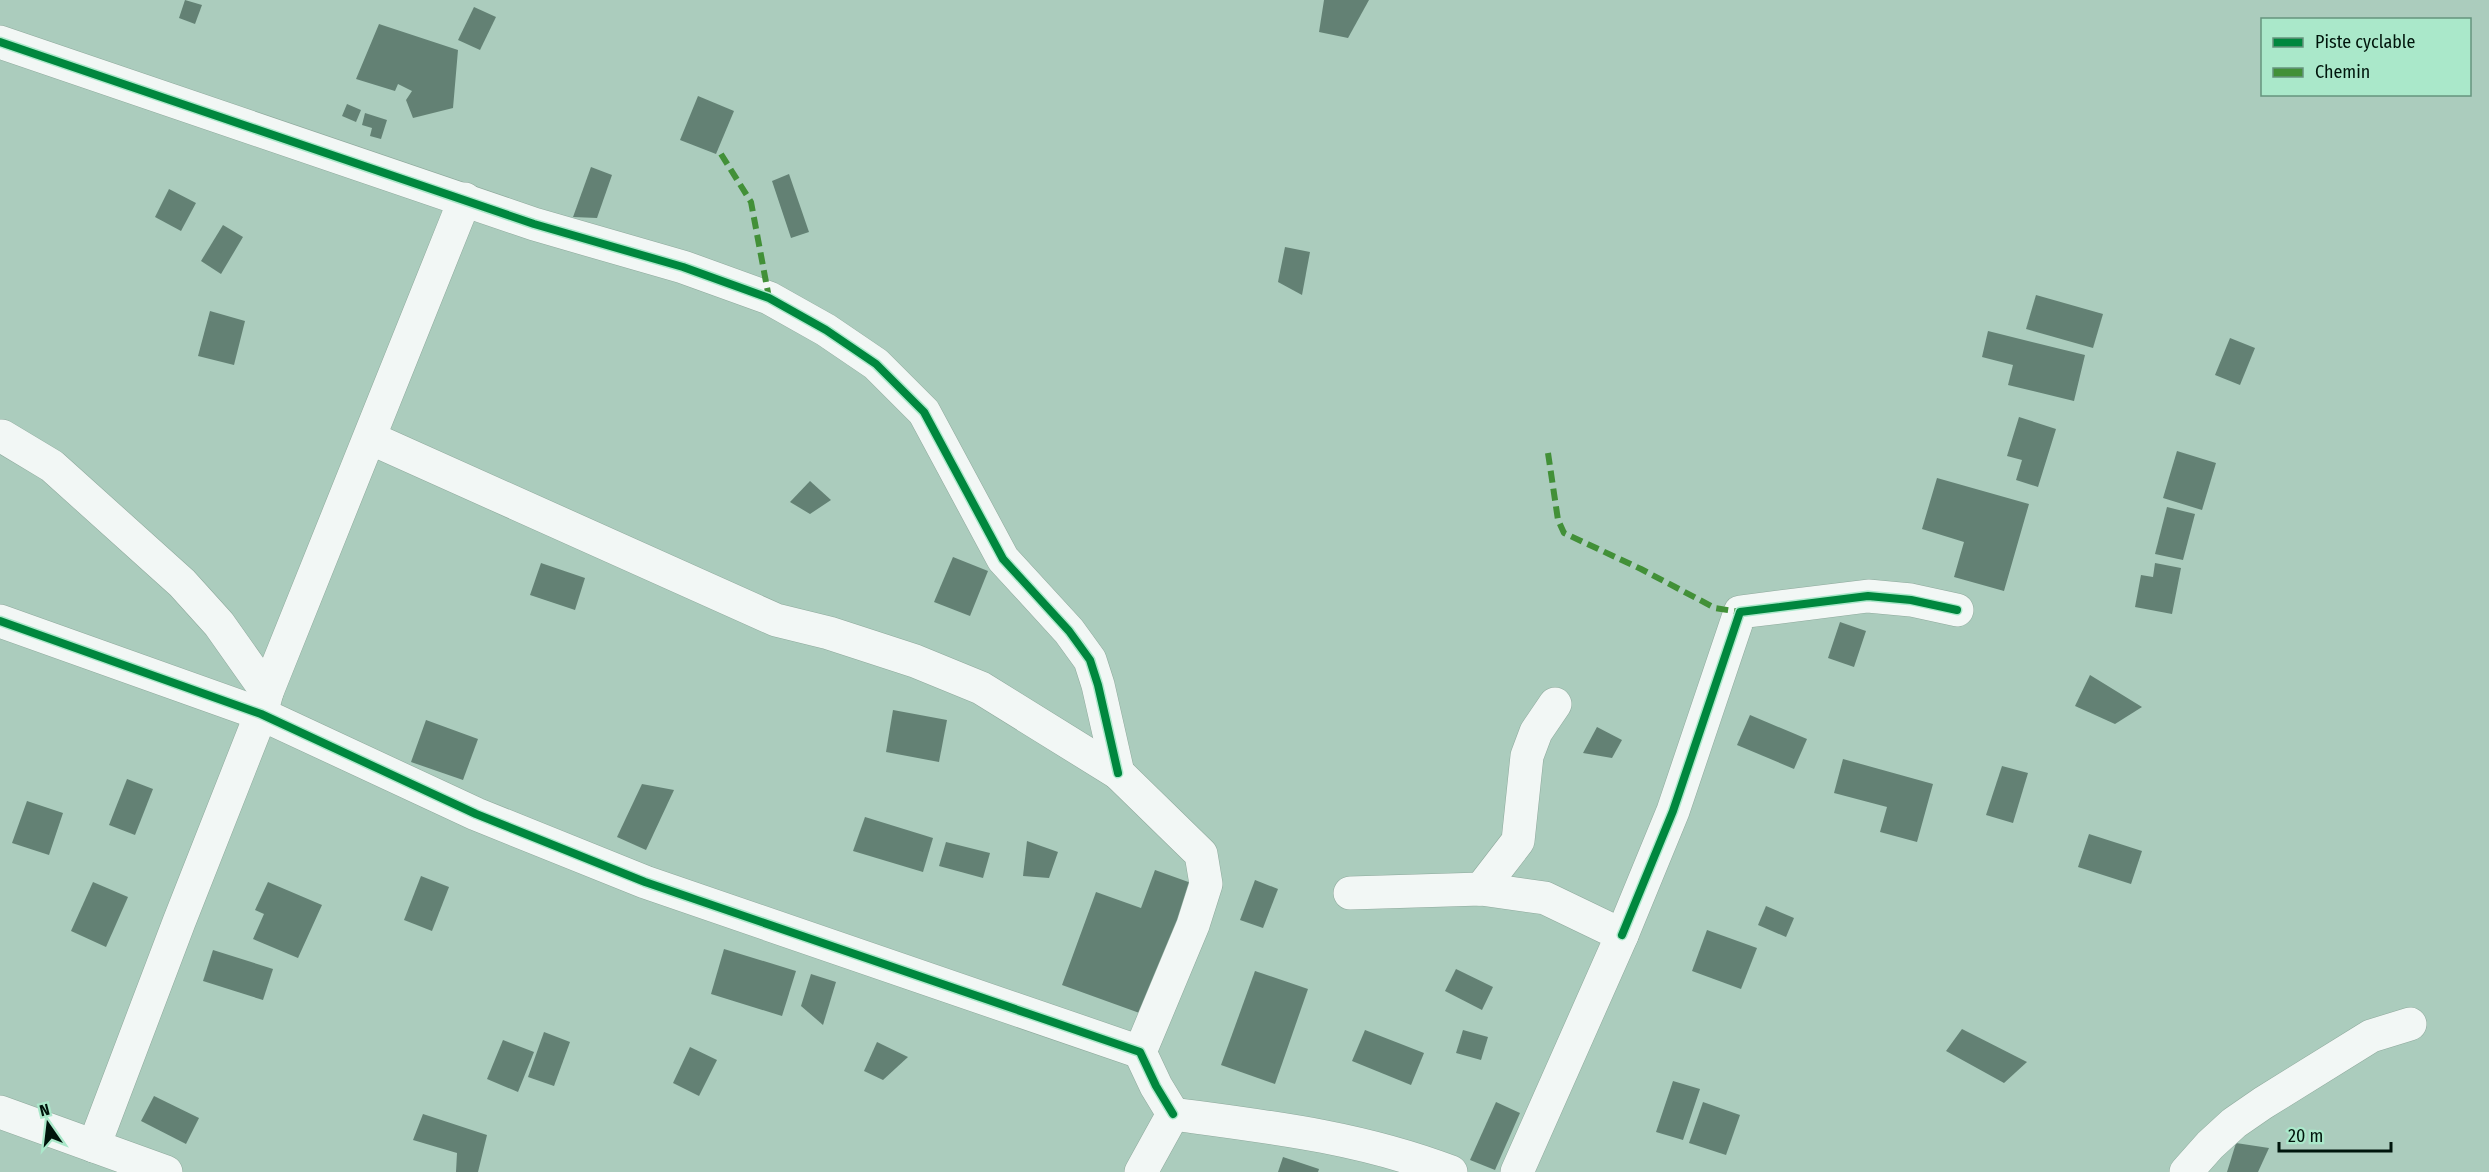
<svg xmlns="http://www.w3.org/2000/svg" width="2489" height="1172" viewBox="0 0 2489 1172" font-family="'Fira Sans Condensed',sans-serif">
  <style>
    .building { fill: #638174 }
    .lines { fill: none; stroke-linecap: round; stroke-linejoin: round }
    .street-casing { stroke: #8ea99c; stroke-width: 34 }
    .street { stroke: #f2f7f5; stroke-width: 33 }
    .quiet { stroke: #429038; stroke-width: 6; stroke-dasharray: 12 6; stroke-linecap: butt }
    .cycleway-casing { stroke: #aae8ca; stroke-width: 11 }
    .cycleway { stroke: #00873e; stroke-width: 8 }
  </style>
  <rect width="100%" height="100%" fill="#abccbd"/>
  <g class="building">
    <path d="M185 0 202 5 195 24 179 18Z"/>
    <path d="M1324 0H1369L1348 38 1319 32Z"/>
    <path d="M474 7 496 17 480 50 458 40Z"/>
    <path d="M379 24 458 50 453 108 413 118 406 100 412 91 398 84 395 91 356 79Z"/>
    <path d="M698 96 734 111 716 154 680 140Z"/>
    <path d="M347 104 361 110 356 122 342 116Z"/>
    <path d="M365 113 387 120 381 139 370 136 372 128 362 125Z"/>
    <path d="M591 167 612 175 597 218 573 217Z"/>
    <path d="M789 174 809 232 791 238 772 181Z"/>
    <path d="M169 189 196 203 181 231 155 217Z"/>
    <path d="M223 225 243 237 221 274 201 261Z"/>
    <path d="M1285 247 1310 252 1302 295 1278 282Z"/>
    <path d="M2036 295 2103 314 2093 348 2026 329Z"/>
    <path d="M210 311 245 321 234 365 198 356Z"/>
    <path d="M1988 331 2085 355 2074 401 2008 385 2013 365 1982 357Z"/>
    <path d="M2230 338 2255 348 2240 385 2215 375Z"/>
    <path d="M2019 417 2056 429 2038 487 2016 480 2022 460 2007 456Z"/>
    <path d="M2177 451 2216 463 2202 510 2163 498Z"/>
    <path d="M1937 478 2029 504 2004 591 1954 577 1964 542 1922 529Z"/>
    <path d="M810 481 831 500 810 514 790 502Z"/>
    <path d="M2167 507 2195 514 2183 560 2155 554Z"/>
    <path d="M953 557 988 571 970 616 934 602Z"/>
    <path d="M541 563 585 578 575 610 530 595Z"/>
    <path d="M2155 563 2181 568 2172 614 2135 607 2141 575 2153 577Z"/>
    <path d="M1840 622 1866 631 1854 667 1828 658Z"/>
    <path d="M2090 675 2142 707 2115 724 2075 706Z"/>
    <path d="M893 710 947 720 939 762 886 752Z"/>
    <path d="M1750 715 1807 739 1794 769 1737 745Z"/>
    <path d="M426 720 478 739 463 780 411 762Z"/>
    <path d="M1597 727 1622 740 1612 758 1583 753Z"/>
    <path d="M1843 759 1933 784 1917 842 1880 832 1887 807 1834 793Z"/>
    <path d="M2002 766 2028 773 2013 823 1986 815Z"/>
    <path d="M127 779 153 789 135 835 109 825Z"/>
    <path d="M642 784 674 790 646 850 617 837Z"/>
    <path d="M27 801 63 813 49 855 12 843Z"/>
    <path d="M865 817 933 838 923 872 853 851Z"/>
    <path d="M2089 834 2142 851 2131 884 2078 867Z"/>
    <path d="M1027 841 1058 852 1049 878 1023 876Z"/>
    <path d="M946 842 990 853 983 878 939 866Z"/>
    <path d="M1155 870 1194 884 1145 1015 1062 985 1096 892 1141 908Z"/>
    <path d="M421 876 449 887 432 931 404 920Z"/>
    <path d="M1255 880 1278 889 1263 928 1240 920Z"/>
    <path d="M93 882 128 897 106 947 71 931Z"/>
    <path d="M268 882 322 905 298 958 253 939 264 914 255 910Z"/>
    <path d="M1766 906 1794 918 1786 937 1758 925Z"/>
    <path d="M1707 930 1757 948 1741 989 1692 971Z"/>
    <path d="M724 949 796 971 782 1016 711 994Z"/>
    <path d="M213 950 273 969 263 1000 203 981Z"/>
    <path d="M1456 969 1493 987 1482 1010 1445 991Z"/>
    <path d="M1255 971 1308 989 1275 1084 1221 1065Z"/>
    <path d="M811 974 836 982 823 1025 801 1006Z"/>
    <path d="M1962 1029 2027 1062 2004 1083 1946 1051Z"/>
    <path d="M1365 1030 1424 1053 1411 1085 1352 1061Z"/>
    <path d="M1463 1030 1488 1037 1481 1060 1456 1053Z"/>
    <path d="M544 1032 570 1042 554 1086 528 1077Z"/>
    <path d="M503 1040 534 1052 518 1092 487 1079Z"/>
    <path d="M877 1042 908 1057 883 1080 864 1071Z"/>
    <path d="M690 1047 717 1060 699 1096 673 1083Z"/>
    <path d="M1673 1081 1700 1089 1683 1140 1656 1132Z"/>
    <path d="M154 1096 199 1118 186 1144 141 1121Z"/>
    <path d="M1496 1102 1520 1113 1495 1170 1470 1160Z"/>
    <path d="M1703 1102 1740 1115 1726 1155 1689 1143Z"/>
    <path d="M423 1114 487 1135 478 1172H456L457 1153 413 1140Z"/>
    <path d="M2236 1143 2269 1148 2258 1172H2227Z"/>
    <path d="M1283 1157 1319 1169 1318 1172H1278Z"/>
  </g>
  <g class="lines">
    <defs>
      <g id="street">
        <path d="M0 42 534 224 683 267 769 298 826 330 876 364 924 412 1003 559 1069 631 1090 660 1098 685 1118 773"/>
        <path d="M2 436 52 466 182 583 219 624 267 692"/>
        <path d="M370 438 776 620 829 633 915 661 981 688 1118 773 1201 854 1206 884 1193 925 1140 1052"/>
        <path d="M0 621 261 714 476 814 645 882 1140 1052 1156 1086 1173 1114"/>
        <path d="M1481 889 1518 841 1527 756 1536 732 1555 704"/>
        <path d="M1350 893 1481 889 1545 898 1622 935 1517 1172"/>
        <path d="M1622 935 1673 811 1740 612 1868 596 1911 600 1957 610"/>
        <path d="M0 1112 166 1172"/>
        <path d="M1173 1114C1270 1127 1359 1137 1451 1172"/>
        <path d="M94 1146 179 922 261 714 267 692 465 199"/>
        <path d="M1141 1172 1173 1114"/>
        <path d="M2186 1172 2210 1145 2234 1123 2263 1103 2371 1036 2410 1024"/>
      </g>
    </defs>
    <use href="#street" class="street-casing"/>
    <use href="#street" class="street"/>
    <g class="quiet">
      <path d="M721 154 751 202 769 298"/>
      <path d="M1548 453 1558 520 1564 533 1641 569 1715 608 1740 612"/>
    </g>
    <defs>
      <g id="cycleway">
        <path d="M0 42 534 224 683 267 769 298 826 330 876 364 924 412 1003 559 1069 631 1090 660 1098 685 1118 773"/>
        <path d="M0 621 261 714 476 814 645 882 1140 1052 1156 1086 1173 1114"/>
        <path d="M1622 935 1673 811 1740 612 1868 596 1911 600 1957 610"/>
      </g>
    </defs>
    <use href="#cycleway" class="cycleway-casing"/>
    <use href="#cycleway" class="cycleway"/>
  </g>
  <rect x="2261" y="18" width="210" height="78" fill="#aae8ca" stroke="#66947e" stroke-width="1.5"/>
  <rect x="2273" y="38" width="30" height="9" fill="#00873e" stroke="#66947e" stroke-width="1.5"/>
  <text x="2315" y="48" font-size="18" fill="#00150c">Piste cyclable</text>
  <rect x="2273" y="68" width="30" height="9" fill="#429038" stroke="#66947e" stroke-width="1.5"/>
  <text x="2315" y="78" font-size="18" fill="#00150c">Chemin</text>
  <g transform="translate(48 1124) rotate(346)" stroke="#aae8ca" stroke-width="4.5" paint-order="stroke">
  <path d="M0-4.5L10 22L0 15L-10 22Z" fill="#00150c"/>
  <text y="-9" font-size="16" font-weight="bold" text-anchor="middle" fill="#00150c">N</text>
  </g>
  <path d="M2279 1142v9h112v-9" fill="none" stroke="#00150c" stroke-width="3"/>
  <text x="2288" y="1142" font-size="18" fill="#00150c" stroke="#aae8ca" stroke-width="4.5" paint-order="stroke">20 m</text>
</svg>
